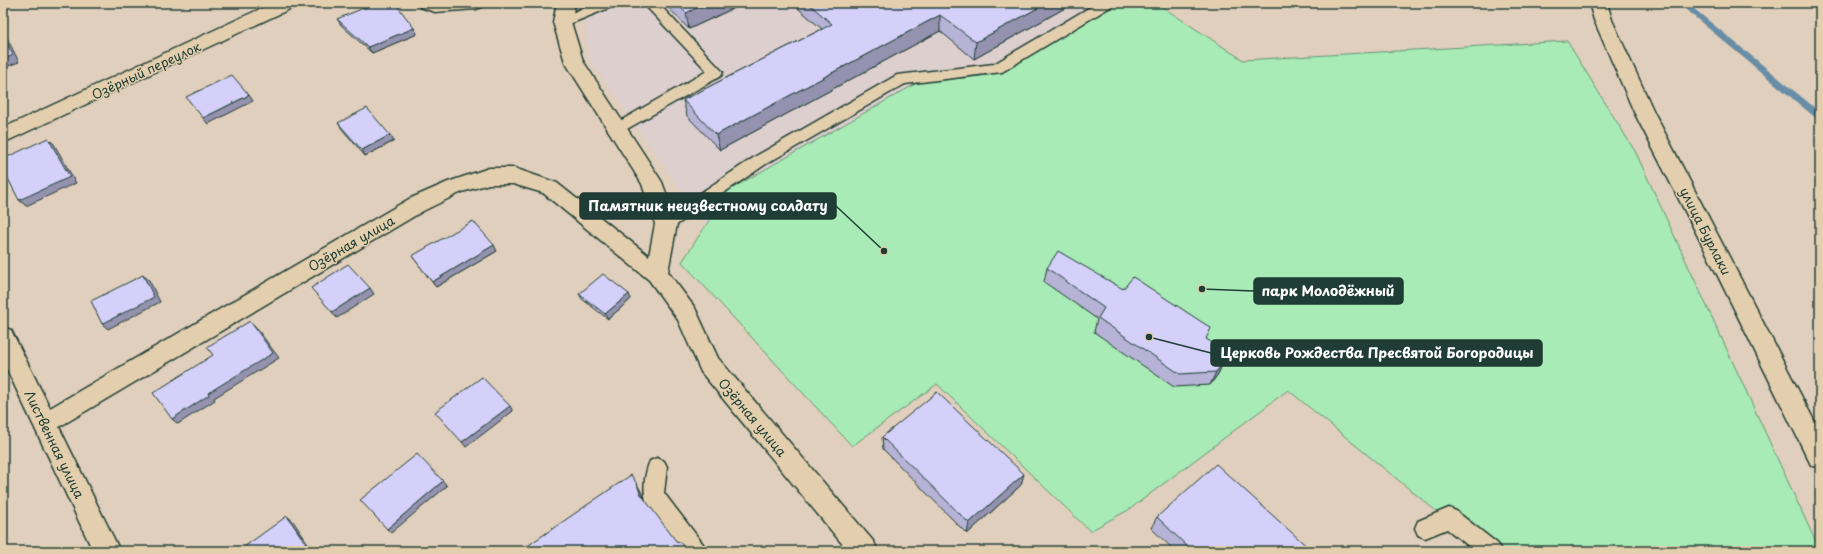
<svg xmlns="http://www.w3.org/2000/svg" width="1823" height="554" viewBox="0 0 1823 554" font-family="'Playpen Sans',sans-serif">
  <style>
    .built { fill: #dccfce }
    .green { fill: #a8ebb6; stroke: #649475 }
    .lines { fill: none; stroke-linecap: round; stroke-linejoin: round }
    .stream { fill: #678da5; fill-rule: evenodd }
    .lane-casing { stroke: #1f3d34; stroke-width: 3 }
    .street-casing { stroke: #1f3d34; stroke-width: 3 }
    .secondary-casing { stroke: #1f3d34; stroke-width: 3 }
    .lane { fill: #e3cfad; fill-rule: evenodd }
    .street { fill: #e3cfad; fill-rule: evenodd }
    .secondary { fill: #e3cfad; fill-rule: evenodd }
    .wall { fill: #b6b3d6; stroke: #1f3d34 }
    .shaded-wall { fill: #9492ae; stroke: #1f3d34 }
    .building { fill: #d4d0f9; stroke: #1f3d34 }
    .labels { text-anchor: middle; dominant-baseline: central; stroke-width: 3; stroke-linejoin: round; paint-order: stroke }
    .street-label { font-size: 13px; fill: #1f3d34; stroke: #e3cfad }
    .leader { fill: none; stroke: #1f3d34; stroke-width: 1.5 }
    .callout-dot { fill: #1f3d34; stroke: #e3cfad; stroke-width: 1.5 }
    .callout { fill: #1f3d34; stroke: #1f3d34; stroke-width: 1.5 }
    .callout-label { font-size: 14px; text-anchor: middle; font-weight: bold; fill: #fff }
  </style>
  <rect width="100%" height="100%" fill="#e0cfbc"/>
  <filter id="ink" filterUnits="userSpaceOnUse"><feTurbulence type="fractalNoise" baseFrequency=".025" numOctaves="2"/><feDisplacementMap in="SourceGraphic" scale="8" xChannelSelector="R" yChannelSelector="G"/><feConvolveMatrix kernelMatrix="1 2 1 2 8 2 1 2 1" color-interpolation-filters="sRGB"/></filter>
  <g filter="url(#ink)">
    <path class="built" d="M584 3H1134L713 232 700 218 587 55Z"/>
    <path class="green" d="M1119 3H1156L1243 60 1567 41 1636 153 1820 551H1485L1288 390 1130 509 1090 531 937 384 852 446 682 262 729 190 917 83 989 75Z"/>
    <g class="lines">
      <path class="stream" d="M1678 3H1687L1820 112V120L1817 119Z"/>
      <defs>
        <g id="lane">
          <path d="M596 3H616L614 6 567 25 562 27 557 25 555 22 557 19Z"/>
          <path d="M643 3H658L723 72 721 76 618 134 613 133 610 129 613 125 707 71Z"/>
          <path d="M1097 3H1114L1112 6 1002 72 905 84 766 164 672 228 666 230 660 228 658 224 660 220 756 156 897 75 994 64Z"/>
          <path d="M657 458 664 461 667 467 664 493 703 544 706 551H683L647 503C642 491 645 472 650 461Z"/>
          <path d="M1449 508 1456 511 1498 544 1501 551H1475L1447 529 1425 538 1418 535 1415 528 1418 521Z"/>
        </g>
        <g id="street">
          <path d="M273 3H297L294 7 3 143V128Z"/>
          <path d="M417 3H485L482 7 476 9 435 12 420 7Z"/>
          <path d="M557 3H575L571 22 583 61 662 182 677 224 668 272 695 308 718 358 874 542 878 551H848L701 372 678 320 649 280 543 193 513 184H489L462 192 423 211 59 427 120 551H93L3 361V327L11 330 50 408 409 199 448 182 489 168H514L557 183 649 256 655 224 642 184 565 62 553 22Z"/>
        </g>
        <path id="secondary" d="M1589 3H1607L1612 20 1654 112 1820 432V468L1811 465 1709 258 1634 112 1594 20Z"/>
      </defs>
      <use href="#lane" class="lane-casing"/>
      <use href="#street" class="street-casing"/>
      <use href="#secondary" class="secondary-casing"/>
      <use href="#lane" class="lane"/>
      <use href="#street" class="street"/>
      <use href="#secondary" class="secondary"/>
    </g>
    <g class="wall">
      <path d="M664 3H745L689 29Z"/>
      <path d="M792 3H1074L974 59 940 31 720 150 687 116 683 100 822 29Z"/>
      <path d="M337 19 414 28 417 34 372 53 341 25Z"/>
      <path d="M338 123 394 141 365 156 342 129Z"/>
      <path d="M497 251 436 287 412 256Z"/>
      <path d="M1047 268 1206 339 1224 361 1218 374 1210 385 1174 387 1094 332 1097 319 1044 282Z"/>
      <path d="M579 294 631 299 608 319 582 299Z"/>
      <path d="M882 437 1021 485 967 534 883 449Z"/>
      <path d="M1157 517 1312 551H1175L1151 528Z"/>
    </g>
    <g class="shaded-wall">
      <path d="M707 3H745L689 29 686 13Z"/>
      <path d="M1047 3H1074L974 59 976 42Z"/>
      <path d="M940 15V31L720 150 716 135Z"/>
      <path d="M414 28 417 34 372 53 368 47Z"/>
      <path d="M3 30 19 62 3 68Z"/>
      <path d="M249 95 253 101 208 124 203 118Z"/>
      <path d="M390 135 394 141 365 156 362 150Z"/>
      <path d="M48 138 54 144 76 183 26 206 19 200Z"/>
      <path d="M494 245 497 251 436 287 432 282Z"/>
      <path d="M143 275 149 280 160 302 108 329 102 324Z"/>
      <path d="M370 288 374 294 337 318 332 312Z"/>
      <path d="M629 294 631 299 608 319 605 314Z"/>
      <path d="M250 321 255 326 279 358 214 398 215 400 178 424 172 419 208 393Z"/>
      <path d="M1224 361 1218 374 1210 385 1216 372Z"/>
      <path d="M510 406 513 411 466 447 462 442Z"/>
      <path d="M1024 474 1021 485 967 534 969 523Z"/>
      <path d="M443 481 447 486 391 533 387 529Z"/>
      <path d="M637 484 643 495 646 504 640 493Z"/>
      <path d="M287 516 293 521 313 551H311Z"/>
    </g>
    <g class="building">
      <path d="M376 3H395L414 28 368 47 337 19Z"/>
      <path d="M676 3H707L686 13Z"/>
      <path d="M808 3H1047L976 42 940 15 716 135 683 100 832 24Z"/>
      <path d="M3 36 13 55 3 60Z"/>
      <path d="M232 75 249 95 203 118 186 97Z"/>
      <path d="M367 108 390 135 362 150 338 123Z"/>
      <path d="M48 138 70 177 19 200 3 169V159Z"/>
      <path d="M473 221 494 245 432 282 412 256Z"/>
      <path d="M1058 251 1123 289 1133 277 1211 328 1206 339 1219 347 1224 361 1216 372 1180 374 1098 318 1104 308 1047 268Z"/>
      <path d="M348 264 370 288 332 312 311 288Z"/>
      <path d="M603 274 629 294 605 314 579 294Z"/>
      <path d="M143 275 154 297 102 324 91 301Z"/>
      <path d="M250 321 273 353 208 393 209 395 172 419 153 393 213 355 207 347Z"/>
      <path d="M482 377 510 406 462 442 435 412Z"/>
      <path d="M937 392 1024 474 969 523 882 437Z"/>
      <path d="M417 454 443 481 387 529 360 500Z"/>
      <path d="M1216 464 1312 551H1192L1157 517Z"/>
      <path d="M631 475 637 484 640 493 676 541 680 542 687 551H520Z"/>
      <path d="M287 516 311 551H247L244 547Z"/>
    </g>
  </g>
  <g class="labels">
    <g class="street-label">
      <text transform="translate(146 70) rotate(-25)">Озёрный переулок</text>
      <text transform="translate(1706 231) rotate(63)">улица Бурлаки</text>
      <text transform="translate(351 243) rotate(-30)">Озёрная улица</text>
      <text transform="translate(753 417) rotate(50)">Озёрная улица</text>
      <text transform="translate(55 444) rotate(64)">Лиственная улица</text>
    </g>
  </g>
  <path class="leader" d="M884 251L836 206M1202 289L1254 291M1149 337L1211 353"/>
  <g class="callout-dot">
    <circle cx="884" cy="251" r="4"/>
    <circle cx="1202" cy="289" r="4"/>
    <circle cx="1149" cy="337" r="4"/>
  </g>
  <g class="callout">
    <rect x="580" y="193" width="256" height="26" rx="4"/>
    <rect x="1254" y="278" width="149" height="26" rx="4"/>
    <rect x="1211" y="340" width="331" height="26" rx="4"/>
  </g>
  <g class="callout-label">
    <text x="708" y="211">Памятник неизвестному солдату</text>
    <text x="1328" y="296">парк Молодёжный</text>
    <text x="1377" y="358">Церковь Рождества Пресвятой Богородицы</text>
  </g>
  <rect width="1823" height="554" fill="none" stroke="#e3cfad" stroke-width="16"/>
  <rect x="8" y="8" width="1807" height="538" fill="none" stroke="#1f3d34" stroke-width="1.5" filter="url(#ink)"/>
</svg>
